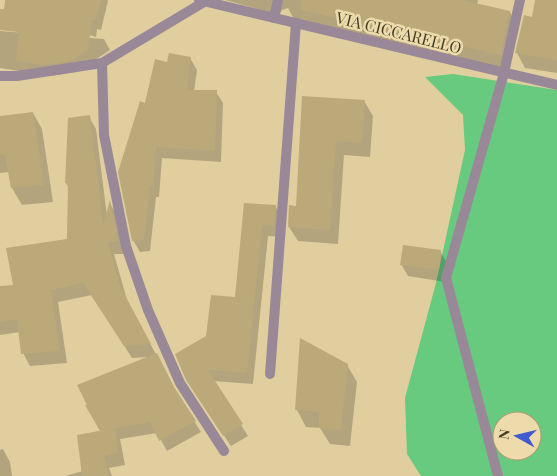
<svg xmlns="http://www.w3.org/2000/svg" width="557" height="476" viewBox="0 0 557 476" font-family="'Playfair Display',serif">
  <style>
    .green { fill: #67ca7e; fill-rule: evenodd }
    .shadow { fill: #0003 }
    .building { fill: #bba97a }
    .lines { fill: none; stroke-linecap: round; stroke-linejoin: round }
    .service { stroke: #998897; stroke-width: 10 }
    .minor { stroke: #998897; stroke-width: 10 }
    .labels { text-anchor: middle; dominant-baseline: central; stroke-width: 5; stroke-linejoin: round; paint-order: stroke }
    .street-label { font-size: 16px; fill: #423b27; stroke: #eedbab }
  </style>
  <rect width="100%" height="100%" fill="#e0ce9e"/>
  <path class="green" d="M453 74 557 90V476H421L407 454 405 398 436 283 465 150 463 115 425 77ZM502 421H532V451H502Z"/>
  <g class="shadow">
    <path d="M17 0H107L108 1 101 30 97 29 96 37 22 14Z"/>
    <path d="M225 0H478L477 5 510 12 518 27 509 69 294 19 288 8 282 10 279 15Z"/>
    <path d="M536 0H557V73L525 68 517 53 533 18Z"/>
    <path d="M0 31 104 39 110 50 77 72 51 76 0 68Z"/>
    <path d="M190 58 197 70 194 91 216 92 223 103 221 162 162 158 159 197H156L150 251 140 252 133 240 146 105 168 64Z"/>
    <path d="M303 98 364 101 373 116 370 157 344 155 338 244 298 241 289 227 297 207Z"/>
    <path d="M33 113 42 129 53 202 22 205 12 188 9 172 0 173V118Z"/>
    <path d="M89 117 96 129 107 216 110 204 117 214 124 254H114L127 300 177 394 201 432 167 451 157 433 120 439 125 465 109 468 112 476H65L83 471 102 432 148 357 132 358 92 295 58 302 67 363 30 366 23 353 20 332 0 335V288L15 286 68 240 69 188 66 183Z"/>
    <path d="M245 204 275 206 282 217 280 237 268 236 253 384 213 381 248 436 231 446 194 391 208 337 236 299Z"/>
    <path d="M440 251 447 263 445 282 408 276 401 264Z"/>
    <path d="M347 365 357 382 350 446 330 444 320 428 306 427 297 410Z"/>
    <path d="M3 449 10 462 12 476H0V450Z"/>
  </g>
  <g class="building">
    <path d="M5 0H101L96 20H92L88 49 71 61 44 65 16 61 18 32 0 30V9H4Z"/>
    <path d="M302 0H462L510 11 501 55 301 10Z"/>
    <path d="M535 0H557V60L515 53 524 15 532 17Z"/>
    <path d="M169 53 191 57 187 90H217L215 151 156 147 153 186 150 185 144 240 132 241 118 172 140 101 145 103 155 59 167 62Z"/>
    <path d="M302 96 365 100 362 143 336 141 330 230 288 227 289 205 296 206Z"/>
    <path d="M33 112 44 185 11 188 5 155H0V116Z"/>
    <path d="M90 115 103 225 110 200 118 241 108 242 120 286 151 344 124 346 83 283 51 290 60 351 21 354 17 319 0 322V286L13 285 6 248 67 239 68 183H65L68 118Z"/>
    <path d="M244 203 276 205 274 226 262 225 247 373 208 370 243 424 223 436 186 380 175 354 206 336 211 295 235 297Z"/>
    <path d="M403 245 441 250 439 270 400 265Z"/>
    <path d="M300 338 348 364 341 430 319 428V412L295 410Z"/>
    <path d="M157 353 174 387 196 421 159 441 150 422 100 431 85 405H87L77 385Z"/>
    <path d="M115 428 119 453 104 456 109 476H82L77 435Z"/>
  </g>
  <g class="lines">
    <g class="service">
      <path d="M270 374 296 23"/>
      <path d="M498 476 446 278 504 73"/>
    </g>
    <g class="minor">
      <path d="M199 0 557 85"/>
      <path d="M274 18 278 0"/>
      <path d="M102 63 104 135 126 246 148 310 180 383 224 451"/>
      <path d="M504 73 520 0"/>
      <path d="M0 76H17L102 63 204 2"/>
    </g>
  </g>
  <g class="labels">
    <g class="street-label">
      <text transform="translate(399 32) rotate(14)">VIA CICCARELLO</text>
    </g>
  </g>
  <g transform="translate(517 436) rotate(278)"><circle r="24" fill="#eedbab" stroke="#a99b76"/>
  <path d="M0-4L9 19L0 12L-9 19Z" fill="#415bce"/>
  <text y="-8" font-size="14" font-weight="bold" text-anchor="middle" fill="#423b27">N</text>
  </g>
</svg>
